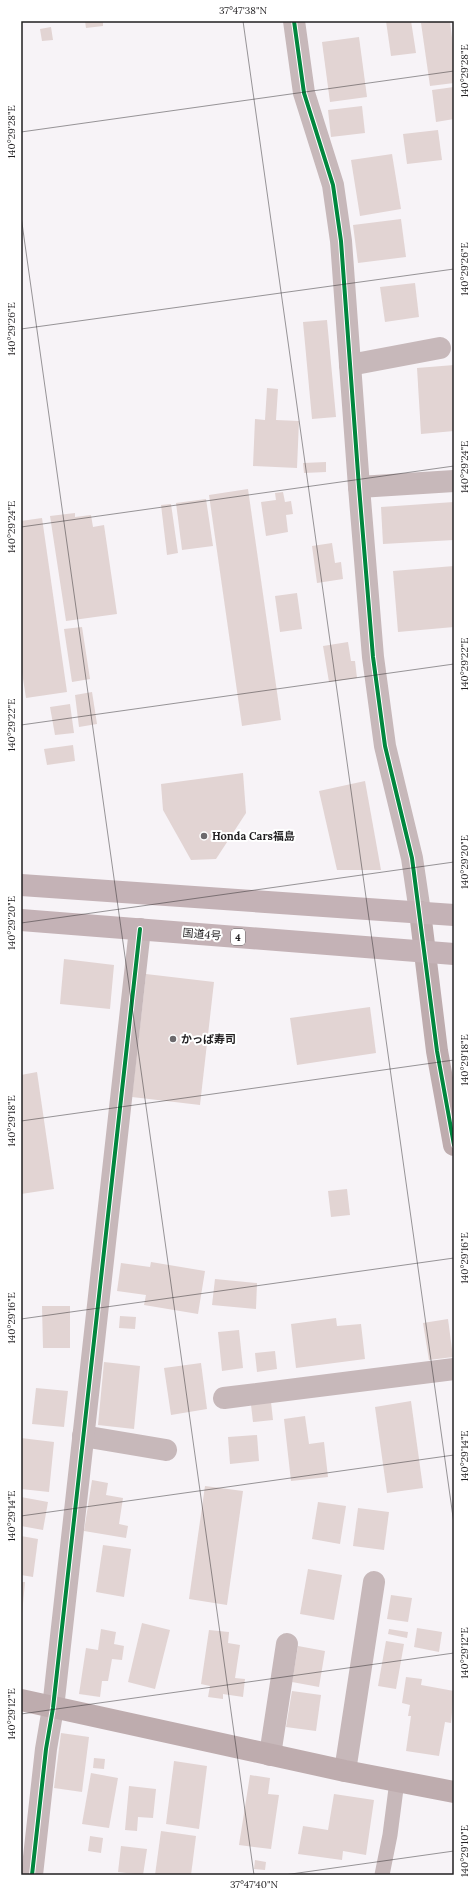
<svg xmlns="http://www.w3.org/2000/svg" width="475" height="1896" viewBox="0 0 475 1896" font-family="Lora,'Noto Sans JP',serif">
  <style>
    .building { fill: #e2d4d3 }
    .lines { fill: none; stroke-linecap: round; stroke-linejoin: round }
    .lane { stroke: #c7b8ba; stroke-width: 15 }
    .street { stroke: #c7b8ba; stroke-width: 22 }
    .secondary { stroke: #beacae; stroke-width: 22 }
    .highway { stroke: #c4b2b6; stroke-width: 22 }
    .cycleway-casing { stroke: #fff; stroke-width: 6 }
    .cycleway { stroke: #00873e; stroke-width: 4 }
    .ticks { fill: none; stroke: #211f21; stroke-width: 1; stroke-opacity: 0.45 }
    .poi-dot { fill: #6c696c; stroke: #fff; stroke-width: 1.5 }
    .labels { text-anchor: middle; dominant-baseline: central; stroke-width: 4; stroke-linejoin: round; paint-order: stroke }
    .shield { fill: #fff; stroke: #646264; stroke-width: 1 }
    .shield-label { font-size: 10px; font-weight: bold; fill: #211f21 }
    .poi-label { font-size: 11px; font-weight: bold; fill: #211f21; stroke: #fff; text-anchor: start }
    .street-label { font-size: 11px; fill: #211f21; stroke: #fff }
    .neatline { fill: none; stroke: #211f21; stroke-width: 1.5 }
    .ticks-label { font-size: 10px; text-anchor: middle; fill: #211f21 }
  </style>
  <rect width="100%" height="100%" fill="#f7f3f7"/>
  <g class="building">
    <path d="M85 21H103V26L86 28Z"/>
    <path d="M386 21H411L416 53 391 56Z"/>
    <path d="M440 21H450L454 54V83L430 86 421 23Z"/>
    <path d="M51 27 53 40 42 41 40 29Z"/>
    <path d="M359 37 367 97 330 102 322 42Z"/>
    <path d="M454 87V119L436 122 432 90Z"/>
    <path d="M362 106 365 133 331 137 328 110Z"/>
    <path d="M438 130 442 160 407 164 403 134Z"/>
    <path d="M392 154 401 209 360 216 351 160Z"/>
    <path d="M401 219 406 257 358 263 353 225Z"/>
    <path d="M415 283 419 317 385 322 380 287Z"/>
    <path d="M327 320 336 417 312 419 303 322Z"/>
    <path d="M454 365V431L421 434 417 368Z"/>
    <path d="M267 388 278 389 276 420 299 421 297 468 253 466 255 419 265 420Z"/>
    <path d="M326 462V472L304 473 303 463Z"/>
    <path d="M248 489 281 720 242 726 209 495Z"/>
    <path d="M283 492 285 502 291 501 293 514 286 515 288 532 266 536 261 502 276 500 275 493Z"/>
    <path d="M206 499 213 546 182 550 176 503Z"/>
    <path d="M454 502V540L383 544 381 507Z"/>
    <path d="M171 504 178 553 167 555 161 505Z"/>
    <path d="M75 513V517L91 515 93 527 104 525 117 614 66 621 50 516Z"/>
    <path d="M42 518 67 692 26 698 21 666V521Z"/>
    <path d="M332 543 335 563 341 562 343 579 317 583 312 546Z"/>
    <path d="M454 566V627L398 632 393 571Z"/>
    <path d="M297 593 302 629 280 632 275 596Z"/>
    <path d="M82 627 90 679 72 682 64 629Z"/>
    <path d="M348 642 351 661H355L357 678 329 682 323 646Z"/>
    <path d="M92 692 97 724 79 727 75 695Z"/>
    <path d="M70 704 74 733 55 735 50 707Z"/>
    <path d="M73 745 75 761 47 765 44 749Z"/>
    <path d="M243 773 246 813 216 859 191 860 163 810 161 784Z"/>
    <path d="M365 781 381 870H337L319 791Z"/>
    <path d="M64 959 114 965 110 1009 60 1004Z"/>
    <path d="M146 974 214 982 200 1105 132 1097Z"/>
    <path d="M370 1007 376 1053 297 1065 290 1018Z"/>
    <path d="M37 1072 54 1189 21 1194V1075Z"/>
    <path d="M347 1189 350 1215 331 1217 328 1191Z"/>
    <path d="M151 1262 205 1271 198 1314 144 1305 146 1295 117 1291 121 1263 150 1267Z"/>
    <path d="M215 1279 257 1283 256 1309 212 1305Z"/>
    <path d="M42 1306H70V1348H43Z"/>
    <path d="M120 1316 136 1317 135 1329 119 1328Z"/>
    <path d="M336 1318 337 1326 361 1324 365 1359 296 1368 291 1324Z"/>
    <path d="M448 1319 453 1357 429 1360 423 1323Z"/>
    <path d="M239 1330 243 1368 222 1371 218 1332Z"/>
    <path d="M275 1351 277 1369 257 1372 255 1353Z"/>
    <path d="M104 1362 140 1366 134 1429 98 1425Z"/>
    <path d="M201 1363 207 1409 171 1415 164 1368Z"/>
    <path d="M36 1388 68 1391 64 1427 32 1424Z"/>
    <path d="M411 1401 423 1488 387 1493 375 1407Z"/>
    <path d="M271 1402 273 1420 253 1422 251 1405Z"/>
    <path d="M305 1416 309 1444 324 1442 328 1477 291 1481 284 1419Z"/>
    <path d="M257 1435 259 1461 230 1464 228 1437Z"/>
    <path d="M21 1438 54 1442 49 1492 21 1489Z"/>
    <path d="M92 1480 108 1483 106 1495 123 1498 119 1524 128 1526 126 1538 84 1531Z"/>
    <path d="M205 1486 243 1491 227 1605 189 1599Z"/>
    <path d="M21 1497 48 1502 43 1530 21 1526Z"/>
    <path d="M318 1502 346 1506 340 1544 312 1539Z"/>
    <path d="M358 1508 389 1512 384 1550 353 1546Z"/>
    <path d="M21 1536 38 1539 33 1577 21 1575Z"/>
    <path d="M103 1545 131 1549 124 1597 96 1592Z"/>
    <path d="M308 1569 342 1575 334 1620 300 1614Z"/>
    <path d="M21 1582H25L22 1614H21Z"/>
    <path d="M391 1595 412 1598 408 1622 387 1619Z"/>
    <path d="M142 1623 170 1630 155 1689 128 1682Z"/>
    <path d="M417 1628 442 1632 439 1652 414 1647Z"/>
    <path d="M101 1629 116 1632 114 1644 124 1646 122 1660 112 1659 108 1681H102L100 1697 79 1694 86 1648 98 1650Z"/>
    <path d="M389 1629 408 1632 407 1638 388 1634Z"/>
    <path d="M209 1630 229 1632 228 1643 240 1645 235 1678 245 1679 243 1697 223 1694V1699L208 1697 210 1686 201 1684Z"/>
    <path d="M386 1641 404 1644 396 1689 378 1686Z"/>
    <path d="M298 1646 325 1651 319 1687 292 1682Z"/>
    <path d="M406 1677 422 1679 421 1685 454 1691 451 1723 445 1722 439 1756 406 1751 411 1716H408L410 1705 402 1703Z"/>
    <path d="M292 1691 321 1695 316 1731 286 1727Z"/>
    <path d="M61 1733 89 1737 82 1792 54 1788Z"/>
    <path d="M94 1758 105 1759 104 1769 93 1768Z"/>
    <path d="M174 1761 207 1766 199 1829 166 1824Z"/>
    <path d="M91 1773 118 1778 109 1828 82 1824Z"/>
    <path d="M250 1775 270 1778 268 1794 279 1795 271 1849 239 1845Z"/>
    <path d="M129 1786 156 1789 153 1818 138 1817 137 1831 125 1830Z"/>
    <path d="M334 1794 374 1800 366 1855 343 1851 342 1860 298 1854 303 1826 328 1830Z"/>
    <path d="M161 1831 196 1836 191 1875H155Z"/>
    <path d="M90 1836 103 1838 101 1853 88 1851Z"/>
    <path d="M121 1846 147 1849 143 1875 118 1872Z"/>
    <path d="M255 1860 266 1862 265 1870 254 1869Z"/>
  </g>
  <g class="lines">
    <path class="lane" d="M382 1875 390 1835 397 1781"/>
    <g class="street">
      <path d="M294 21 304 93 333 185 341 241 359 487 373 657 385 746 412 858 420 912"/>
      <path d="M350 365 440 348"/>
      <path d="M359 487 454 481"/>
      <path d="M224 1398 454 1369"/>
      <path d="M83 1436 166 1450"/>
      <path d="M270 1755 287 1644"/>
      <path d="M345 1771 374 1582"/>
      <path d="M32 1875 46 1749 53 1708 140 929"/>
    </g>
    <g class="secondary">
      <path d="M420 912 437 1051 454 1145"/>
      <path d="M21 1700 345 1771 454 1792"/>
    </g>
    <g class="highway">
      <path d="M21 885 454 915"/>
      <path d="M21 920 454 954"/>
    </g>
    <defs>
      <g id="cycleway">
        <path d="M294 21 304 93 333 185 341 241 359 487 373 657 385 746 412 858 437 1051 454 1145"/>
        <path d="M32 1875 46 1749 53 1708 140 929"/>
      </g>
    </defs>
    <use href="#cycleway" class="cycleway-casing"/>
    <use href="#cycleway" class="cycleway"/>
  </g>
  <path class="ticks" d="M243 21 454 1524M21 132 454 71M21 216 254 1875M21 329 454 269M21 527 454 466M21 725 454 664M21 923 454 862M21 1121 454 1060M21 1319 454 1258M21 1516 454 1455M21 1714 454 1653M284 1875 454 1851"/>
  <g class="poi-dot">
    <circle cx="204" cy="836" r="4"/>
    <circle cx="173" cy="1039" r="4"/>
  </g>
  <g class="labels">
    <rect class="shield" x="231" y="929" width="14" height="16" rx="3"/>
    <g class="shield-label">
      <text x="238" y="937">4</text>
    </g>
    <g class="poi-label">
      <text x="212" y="836">Honda Cars福島</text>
      <text x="181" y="1039">かっぱ寿司</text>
    </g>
    <g class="street-label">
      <text transform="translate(202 934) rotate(5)">国道4号</text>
    </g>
  </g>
  <rect width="475" height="1896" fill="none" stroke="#ffffff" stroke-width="44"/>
  <rect x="22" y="22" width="431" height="1852" class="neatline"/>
  <g class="ticks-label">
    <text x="243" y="14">37°47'38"N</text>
    <text transform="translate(464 71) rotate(-90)" y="4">140°29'28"E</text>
    <text transform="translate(11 132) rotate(-90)" y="4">140°29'28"E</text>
    <text transform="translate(464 269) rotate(-90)" y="4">140°29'26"E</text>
    <text transform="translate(11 329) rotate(-90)" y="4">140°29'26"E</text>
    <text transform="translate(464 467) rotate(-90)" y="4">140°29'24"E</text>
    <text transform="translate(11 527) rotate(-90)" y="4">140°29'24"E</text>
    <text transform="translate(464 664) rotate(-90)" y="4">140°29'22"E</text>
    <text transform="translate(11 725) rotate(-90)" y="4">140°29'22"E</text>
    <text transform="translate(464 862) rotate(-90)" y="4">140°29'20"E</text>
    <text transform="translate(11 923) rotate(-90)" y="4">140°29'20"E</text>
    <text transform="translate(464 1060) rotate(-90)" y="4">140°29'18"E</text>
    <text transform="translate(11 1121) rotate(-90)" y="4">140°29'18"E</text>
    <text transform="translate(464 1258) rotate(-90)" y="4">140°29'16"E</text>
    <text transform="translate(11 1318) rotate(-90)" y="4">140°29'16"E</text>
    <text transform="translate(464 1456) rotate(-90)" y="4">140°29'14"E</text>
    <text transform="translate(11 1516) rotate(-90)" y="4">140°29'14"E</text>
    <text transform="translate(464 1653) rotate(-90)" y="4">140°29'12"E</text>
    <text transform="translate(11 1714) rotate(-90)" y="4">140°29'12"E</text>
    <text transform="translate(464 1851) rotate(-90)" y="4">140°29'10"E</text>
    <text x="254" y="1888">37°47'40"N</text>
  </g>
</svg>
